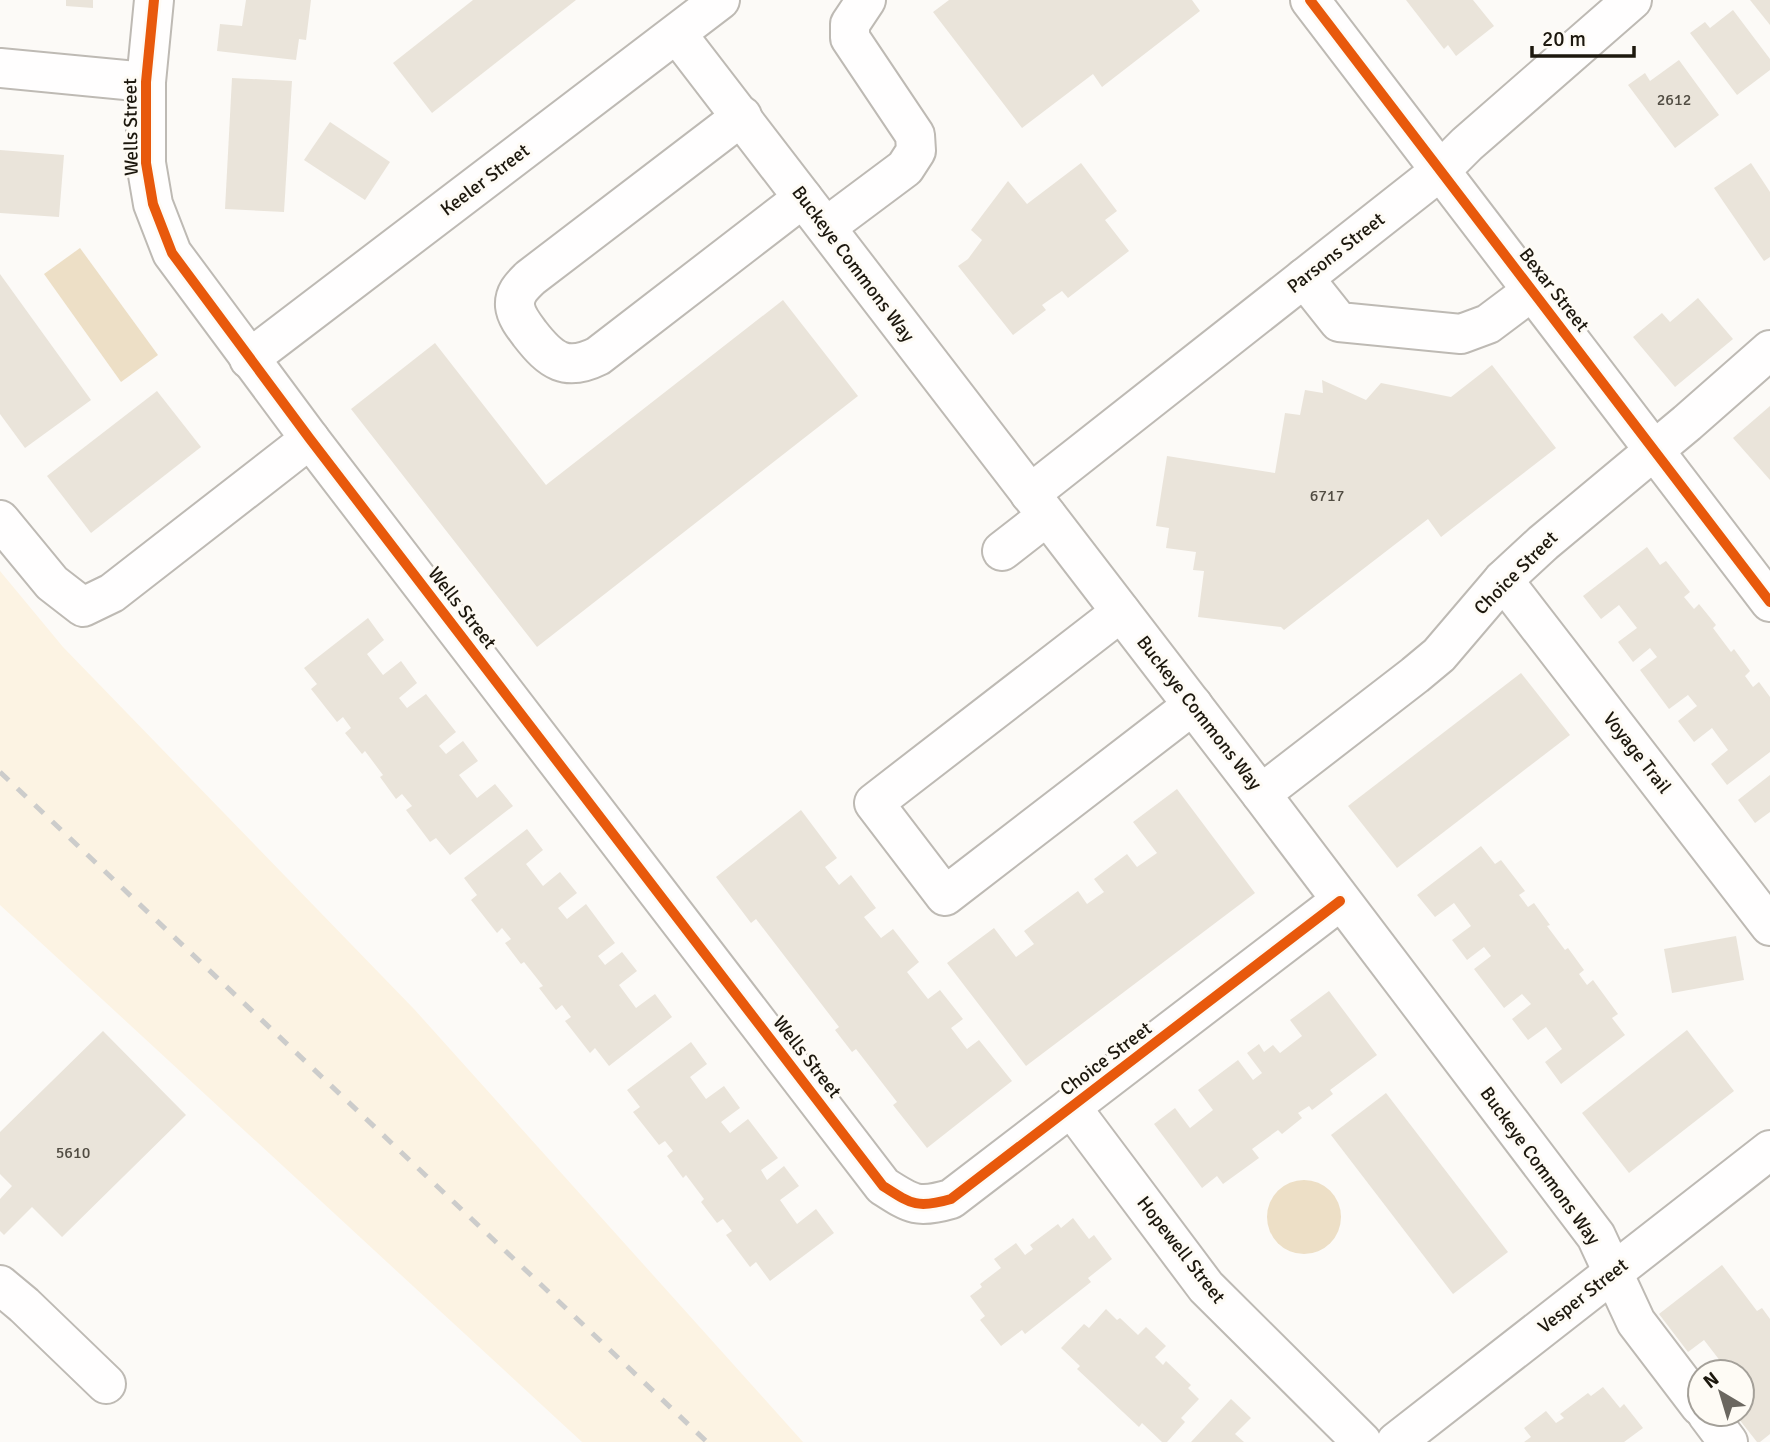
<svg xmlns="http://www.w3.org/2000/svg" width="1770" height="1442" viewBox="0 0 1770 1442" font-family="Signika,sans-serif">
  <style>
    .built { fill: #fcf3e3 }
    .green { fill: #eddfc6 }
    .building { fill: #eae4da }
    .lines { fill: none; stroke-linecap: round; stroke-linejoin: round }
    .minor-casing { stroke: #bebab4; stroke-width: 42 }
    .minor { stroke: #fffefe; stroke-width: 38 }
    .rail { stroke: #cccccb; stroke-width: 5; stroke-dasharray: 12 12; stroke-linecap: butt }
    .cycleway-casing { stroke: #fefbf5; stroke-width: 15 }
    .cycleway { stroke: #e8590c; stroke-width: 10 }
    .labels { text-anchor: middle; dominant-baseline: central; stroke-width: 6; stroke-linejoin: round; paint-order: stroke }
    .number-label { font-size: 16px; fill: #514c42 }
    .street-label { font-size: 19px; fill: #1d180e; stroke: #fefbf5 }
  </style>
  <rect width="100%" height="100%" fill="#fcfaf7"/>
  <path class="built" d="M0 571 63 647 414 1009 803 1442H582L0 905Z"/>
  <g class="green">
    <path d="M80 248 158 355 121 382 44 274Z"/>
    <circle cx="1304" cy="1217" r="37"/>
  </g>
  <g class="building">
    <path d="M66 0H93V8L66 6Z"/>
    <path d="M246 0H311L306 40 299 39 296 60 217 51 220 24 242 26Z"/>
    <path d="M473 0H576L432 113 393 63Z"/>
    <path d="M949 0H1192L1200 11 1102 87 1093 74 1022 128 933 12Z"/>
    <path d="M1406 0H1473L1494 26 1456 56 1448 45 1444 49Z"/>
    <path d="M1750 0H1770V25Z"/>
    <path d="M1733 10 1770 59V70L1737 95 1690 33 1705 22 1710 28Z"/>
    <path d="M1679 60 1719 115 1675 148 1628 85 1645 73 1650 81Z"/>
    <path d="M232 78 292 81 284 212 225 209Z"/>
    <path d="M330 122 390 162 365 200 304 160Z"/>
    <path d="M0 150 64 155 59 217 0 213Z"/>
    <path d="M1081 163 1117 211 1105 220 1129 251 1068 298 1062 291 1042 305 1046 310 1013 335 958 266 968 259 982 240 971 230 1008 181 1027 204Z"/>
    <path d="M1751 163 1770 192V257L1764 261 1714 188Z"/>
    <path d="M0 274 91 400 25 448 0 414Z"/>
    <path d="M1698 298 1733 339 1675 387 1633 337 1662 313 1670 322Z"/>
    <path d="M783 300 858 396 537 647 351 409 435 343 546 485Z"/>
    <path d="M1492 365 1556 448 1441 537 1428 519 1284 630 1281 627 1198 617 1204 571 1193 570 1196 552 1166 548 1169 528 1156 526 1167 456 1275 473 1285 413 1300 415 1305 390 1323 393 1322 380 1366 400 1381 383 1451 397Z"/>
    <path d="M157 391 201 447 91 533 47 476Z"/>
    <path d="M1770 406V480L1733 438Z"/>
    <path d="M1647 547 1660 565 1666 561 1690 592 1684 597 1694 609 1699 604 1716 625 1713 628 1731 652 1734 649 1750 671 1745 676 1753 687 1759 682 1770 697V752L1727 785 1711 764 1728 750 1712 728 1694 742 1678 721 1697 706 1688 695 1669 709 1640 670 1657 657 1650 648 1633 662 1618 642 1637 628 1619 605 1601 619 1583 596Z"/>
    <path d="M368 618 384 640 367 654 383 675 401 661 417 683 399 698 407 708 426 694 456 732 439 746 446 754 463 741 478 761 459 775 477 798 495 784 513 806 450 855 436 838 430 842 406 810 412 806 402 794 396 799 380 777 383 775 365 751 362 754 345 733 351 728 343 717 337 722 311 689 317 684 304 668Z"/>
    <path d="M1521 673 1570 735 1397 868 1348 806Z"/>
    <path d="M1770 775V812L1755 823 1738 800Z"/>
    <path d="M1177 789 1255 893 1026 1066 947 963 994 928 1016 957 1034 944 1024 931 1078 891 1087 904 1104 892 1094 879 1127 854 1137 867 1157 853 1133 822Z"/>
    <path d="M801 810 837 858 825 867 839 885 851 875 876 908 864 917 881 938 893 929 919 962 907 972 928 999 940 990 963 1019 951 1028 967 1049 979 1040 1012 1081 927 1148 893 1105 897 1102 856 1049 852 1052 835 1030 839 1027 756 919 751 923 716 877Z"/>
    <path d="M527 829 543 850 526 864 543 886 560 872 577 893 558 908 567 919 586 904 615 943 598 956 605 965 622 952 637 971 619 985 636 1008 655 994 672 1017 609 1066 595 1048 590 1053 565 1021 571 1017 562 1005 556 1010 539 988 543 986 524 962 521 964 505 943 511 939 502 928 497 933 471 900 477 895 464 878Z"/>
    <path d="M1481 846 1495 864 1501 860 1525 891 1519 895 1528 907 1534 903 1550 925 1547 926 1565 950 1568 948 1584 970 1579 974 1587 985 1593 980 1618 1014 1612 1018 1625 1035 1561 1084 1545 1062 1562 1049 1546 1027 1528 1040 1512 1019 1531 1004 1522 994 1504 1008 1474 969 1491 956 1484 947 1467 960 1452 940 1471 926 1454 903 1435 917 1417 895Z"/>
    <path d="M1736 936 1744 980 1672 993 1664 949Z"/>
    <path d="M1329 991 1377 1055 1330 1090 1333 1094 1312 1110 1309 1106 1298 1113 1302 1118 1282 1134 1278 1130 1252 1149 1259 1158 1223 1184 1217 1176 1202 1188 1154 1124 1175 1108 1190 1128 1213 1110 1198 1090 1238 1060 1253 1080 1262 1073 1247 1053 1259 1044 1264 1052 1273 1045 1280 1053 1302 1036 1290 1020Z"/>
    <path d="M1687 1030 1734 1091 1629 1173 1582 1113Z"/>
    <path d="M103 1031 186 1115 62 1237 32 1207 4 1235 0 1231V1199L12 1186 0 1174V1132Z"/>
    <path d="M691 1042 707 1064 690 1077 706 1099 724 1086 740 1108 721 1122 730 1133 748 1119 778 1158 761 1170 767 1180 784 1166 799 1186 780 1200 797 1224 816 1209 834 1233 770 1281 756 1262 750 1267 726 1235 732 1231 723 1219 717 1223 701 1202 704 1199 686 1175 683 1178 667 1156 673 1151 665 1141 659 1145 633 1112 640 1107 627 1090Z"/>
    <path d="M1386 1093 1508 1252 1453 1294 1331 1135Z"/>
    <path d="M1073 1218 1089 1239 1094 1235 1112 1259 1088 1278 1091 1282 1025 1334 1022 1330 1001 1346 980 1320 985 1316 970 1296 982 1287 980 1284 1001 1268 994 1259 1016 1243 1025 1255 1033 1249 1030 1245 1058 1224 1061 1228Z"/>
    <path d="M1722 1265 1757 1311 1762 1308 1770 1319V1434L1760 1442H1757L1735 1414H1742V1393L1748 1389 1742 1382V1372H1714L1712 1369 1721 1362 1704 1340 1688 1352 1659 1314Z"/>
    <path d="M1106 1309 1117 1320 1120 1318 1138 1335 1146 1327 1166 1346 1155 1357 1163 1365 1166 1361 1191 1385 1188 1388 1199 1399 1181 1418 1185 1422 1167 1442H1162L1142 1423 1139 1427 1077 1369 1080 1366 1061 1348 1084 1324 1089 1328Z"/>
    <path d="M1603 1387 1620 1408 1624 1404 1643 1428 1624 1442H1524L1531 1437 1524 1428 1546 1411 1556 1423 1564 1418 1560 1414 1588 1393 1591 1396Z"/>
    <path d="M1231 1399 1251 1418 1235 1434 1244 1442H1191Z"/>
  </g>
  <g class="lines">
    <defs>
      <g id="minor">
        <path d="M154 0 146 82V163L153 204 172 253 310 439 883 1186C911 1204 917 1209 951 1199L1340 901"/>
        <path d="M1310 0 1770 602"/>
        <path d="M677 34 1261 794 1596 1236 1636 1322 1700 1406"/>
        <path d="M0 68 146 82"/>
        <path d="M742 116 530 278C522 286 514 293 515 306 516 316 524 326 530 334 551 361 566 372 598 356L803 198"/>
        <path d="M826 227 905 168 916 151 915 135 850 38V24L866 0"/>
        <path d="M1304 278 1339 322 1461 334 1488 324 1532 291"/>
        <path d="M249 359 720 0"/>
        <path d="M1030 494 1440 171 1467 144 1632 0"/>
        <path d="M0 520 52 583 83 607 112 593 310 439"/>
        <path d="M1002 551 1047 516"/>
        <path d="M1503 580 1770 926"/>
        <path d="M1121 612 874 803 945 896 1193 705"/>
        <path d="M1261 794 1415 675 1439 655 1503 580 1543 543 1687 423 1770 350"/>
        <path d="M1071 1107 1206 1287 1362 1442"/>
        <path d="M0 1285 24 1305 106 1384"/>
        <path d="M1707 1414 1728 1442"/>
        <path d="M1396 1442 1770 1150"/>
      </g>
    </defs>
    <use href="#minor" class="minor-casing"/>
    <use href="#minor" class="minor"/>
    <path class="rail" d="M0 772 707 1442"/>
    <defs>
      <g id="cycleway">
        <path d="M154 0 146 82V163L153 204 172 253 310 439 883 1186C911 1204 917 1209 951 1199L1340 901"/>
        <path d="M1310 0 1770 602"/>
      </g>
    </defs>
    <use href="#cycleway" class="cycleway-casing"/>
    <use href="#cycleway" class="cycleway"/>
  </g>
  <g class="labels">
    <g class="number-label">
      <text x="1674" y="100">2612</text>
      <text x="1327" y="496">6717</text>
      <text x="73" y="1153">5610</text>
    </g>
    <g class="street-label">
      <text transform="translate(131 127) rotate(-91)">Wells Street</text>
      <text transform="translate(485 180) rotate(-37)">Keeler Street</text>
      <text transform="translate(1336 253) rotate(-38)">Parsons Street</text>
      <text transform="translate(853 264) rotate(53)">Buckeye Commons Way</text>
      <text transform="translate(1554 290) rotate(52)">Bexar Street</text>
      <text transform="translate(1516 573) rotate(-45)">Choice Street</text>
      <text transform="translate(462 608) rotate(52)">Wells Street</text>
      <text transform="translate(1199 713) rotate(52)">Buckeye Commons Way</text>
      <text transform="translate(1637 753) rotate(52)">Voyage Trail</text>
      <text transform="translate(807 1057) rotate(52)">Wells Street</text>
      <text transform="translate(1106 1059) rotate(-37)">Choice Street</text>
      <text transform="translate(1540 1166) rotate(54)">Buckeye Commons Way</text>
      <text transform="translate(1181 1250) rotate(52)">Hopewell Street</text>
      <text transform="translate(1583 1296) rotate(-38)">Vesper Street</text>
    </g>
  </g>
  <g transform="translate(1721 1393) rotate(322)"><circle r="33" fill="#fefbf5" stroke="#a4a099" stroke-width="2"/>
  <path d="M0-5L12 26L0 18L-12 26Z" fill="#6b6760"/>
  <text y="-10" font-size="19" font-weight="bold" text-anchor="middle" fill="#1d180e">N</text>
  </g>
  <path d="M1532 46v10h102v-10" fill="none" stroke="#1d180e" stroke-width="3.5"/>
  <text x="1542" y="46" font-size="21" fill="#1d180e" stroke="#fefbf5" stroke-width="5" paint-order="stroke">20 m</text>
</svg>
